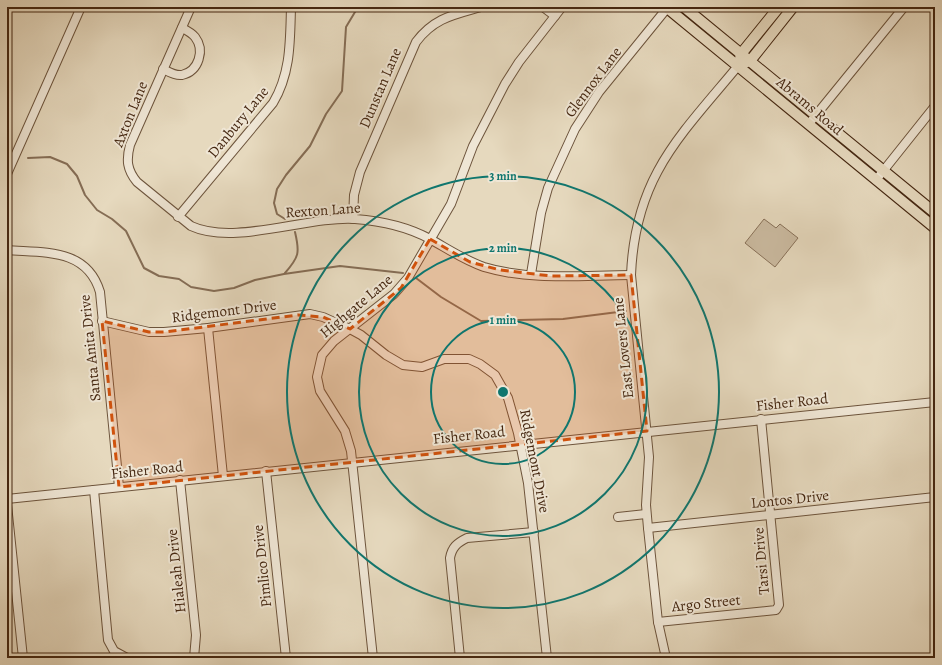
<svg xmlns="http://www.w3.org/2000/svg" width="942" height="665" viewBox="0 0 942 665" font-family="Alegreya,serif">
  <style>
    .green { fill: #cbbba1; stroke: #887159 }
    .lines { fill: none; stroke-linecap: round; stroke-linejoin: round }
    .stream { stroke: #856d55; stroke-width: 2 }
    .minor-casing { stroke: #6d543c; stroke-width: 10 }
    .major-casing { stroke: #452711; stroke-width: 12 }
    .minor { stroke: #efe6d5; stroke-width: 8 }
    .major { stroke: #e6d9be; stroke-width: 10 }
    .tram { stroke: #452711; stroke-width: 1 }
    .marked { fill: #d0520d; fill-opacity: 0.2; stroke: #d0520d; stroke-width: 3; stroke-dasharray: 8 5; stroke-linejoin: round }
    .ring { fill: none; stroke: #0f766e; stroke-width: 2 }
    .labels { text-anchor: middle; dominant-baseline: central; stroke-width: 4; stroke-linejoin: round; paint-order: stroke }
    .street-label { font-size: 15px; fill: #452711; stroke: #efe6d5 }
    .centre { fill: #0f766e; stroke: #efe6d5; stroke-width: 2 }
    .ring-label { font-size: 12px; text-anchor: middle; font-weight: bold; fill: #0f766e; stroke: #efe6d5; stroke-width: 4; stroke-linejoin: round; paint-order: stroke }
  </style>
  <rect width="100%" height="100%" fill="#e6d9be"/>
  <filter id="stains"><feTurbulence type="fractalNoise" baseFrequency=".005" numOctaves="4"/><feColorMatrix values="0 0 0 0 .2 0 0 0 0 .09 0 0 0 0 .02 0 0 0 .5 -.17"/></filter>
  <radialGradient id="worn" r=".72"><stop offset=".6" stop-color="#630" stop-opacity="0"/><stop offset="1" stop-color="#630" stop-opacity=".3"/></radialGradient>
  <path class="green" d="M764 219 776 228 780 224 798 238 775 267 745 243Z"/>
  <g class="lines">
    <g class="stream">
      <path d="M28 158 50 157 67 164 77 176 85 195 97 210 112 219 126 231 144 268 159 276 179 279 191 287 214 291 234 288 255 280 284 274 340 266 403 273"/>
      <path d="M285 219 277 214 274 203 277 189 286 175 310 146 326 114 342 91 346 27 358 7"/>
      <path d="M285 273C299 257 300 253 295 232"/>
      <path d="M416 278 441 297 481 321 563 319 626 311"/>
    </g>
    <defs>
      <g id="minor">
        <path d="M191 7 130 145C126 160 127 170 137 182L191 226C234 246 307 216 355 219 382 221 406 226 430 239 448 249 464 260 484 267 530 281 583 275 631 275"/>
        <path d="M543 7 555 16"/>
        <path d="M163 69C169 72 175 76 182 75 199 71 205 50 195 37 192 33 186 30 182 28"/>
        <path d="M812 120 904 7"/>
        <path d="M7 174 81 7"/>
        <path d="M876 180 935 106"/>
        <path d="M178 217 273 103C291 73 290 41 291 7"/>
        <path d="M353 219 354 195 360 172 416 42C434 18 453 15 481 7"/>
        <path d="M7 250C44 253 87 248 100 292L119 487"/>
        <path d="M531 274 541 213 548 188 575 129 599 92 668 7"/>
        <path d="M102 321 149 332H164L208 328 310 314 323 317 350 329 361 335 386 355 403 365 422 367 444 359H469L480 364 495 375 508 398 518 433 528 483 547 658"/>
        <path d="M208 328 223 476"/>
        <path d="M266 471 286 658"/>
        <path d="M180 480 196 635 194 658"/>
        <path d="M94 490 108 640 114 651 127 658"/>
        <path d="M7 499 935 402"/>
        <path d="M7 505 23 658"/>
        <path d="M618 517 646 514"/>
        <path d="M648 528 935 497"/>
        <path d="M658 622 776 610 779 605 761 419"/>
        <path d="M373 658 351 451 345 431 320 391 317 377 322 355 334 341 394 294 408 278 451 204 473 146 505 84 519 62 562 7"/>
        <path d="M460 658 450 558C452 547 457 543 467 538L534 532"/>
        <path d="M666 658 658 622 648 528 646 505 649 457 631 275C635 177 679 137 738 66"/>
      </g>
      <g id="major">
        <path d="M666 7 935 228"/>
        <path d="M684 7 935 213"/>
        <path d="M740 59 741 54 779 7"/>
        <path d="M744 63 750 61 793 7"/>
      </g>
    </defs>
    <use href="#minor" class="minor-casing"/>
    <use href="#major" class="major-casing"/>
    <use href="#minor" class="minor"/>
    <use href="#major" class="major"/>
    <path class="tram" d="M7 21 13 7"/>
  </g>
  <path class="marked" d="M430 239 470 262 500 270 551 276 631 275 647 431 119 487 102 321 149 332H164L298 315 323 317 350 329 401 288Z"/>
  <g class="ring">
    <circle cx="503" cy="392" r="72"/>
    <circle cx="503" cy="392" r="144"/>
    <circle cx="503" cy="392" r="216"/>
  </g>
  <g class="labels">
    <g class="street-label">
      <text transform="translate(593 82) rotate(-53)">Glennox Lane</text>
      <text transform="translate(380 88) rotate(-67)">Dunstan Lane</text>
      <text transform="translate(810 106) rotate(40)">Abrams Road</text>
      <text transform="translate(130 114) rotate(-68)">Axton Lane</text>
      <text transform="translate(238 122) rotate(-51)">Danbury Lane</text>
      <text transform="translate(323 210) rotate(-4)">Rexton Lane</text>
      <text transform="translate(356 306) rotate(-40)">Highgate Lane</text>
      <text transform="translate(224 311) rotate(-7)">Ridgemont Drive</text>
      <text transform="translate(90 348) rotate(-96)">Santa Anita Drive</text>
      <text transform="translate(623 348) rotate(-96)">East Lovers Lane</text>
      <text transform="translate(792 402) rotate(-6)">Fisher Road</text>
      <text transform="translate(469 435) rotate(-6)">Fisher Road</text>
      <text transform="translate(535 461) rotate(79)">Ridgemont Drive</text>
      <text transform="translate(147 470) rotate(-6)">Fisher Road</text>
      <text transform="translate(790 499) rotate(-6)">Lontos Drive</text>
      <text transform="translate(761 561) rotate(-95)">Tarsi Drive</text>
      <text transform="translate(262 566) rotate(-96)">Pimlico Drive</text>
      <text transform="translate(176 571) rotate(-96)">Hialeah Drive</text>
      <text transform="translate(706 603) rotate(-6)">Argo Street</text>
    </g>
  </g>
  <circle cx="503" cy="392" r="6" class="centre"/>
  <g class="ring-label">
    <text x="503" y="180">3 min</text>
    <text x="503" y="252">2 min</text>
    <text x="503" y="324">1 min</text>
  </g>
  <rect width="942" height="665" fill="none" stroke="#e6d9be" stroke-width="24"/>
  <rect x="8" y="8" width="926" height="649" fill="none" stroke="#452711" stroke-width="2"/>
  <rect x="12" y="12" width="918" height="641" fill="none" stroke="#452711"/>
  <rect width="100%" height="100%" filter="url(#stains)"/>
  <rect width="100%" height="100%" fill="url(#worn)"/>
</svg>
